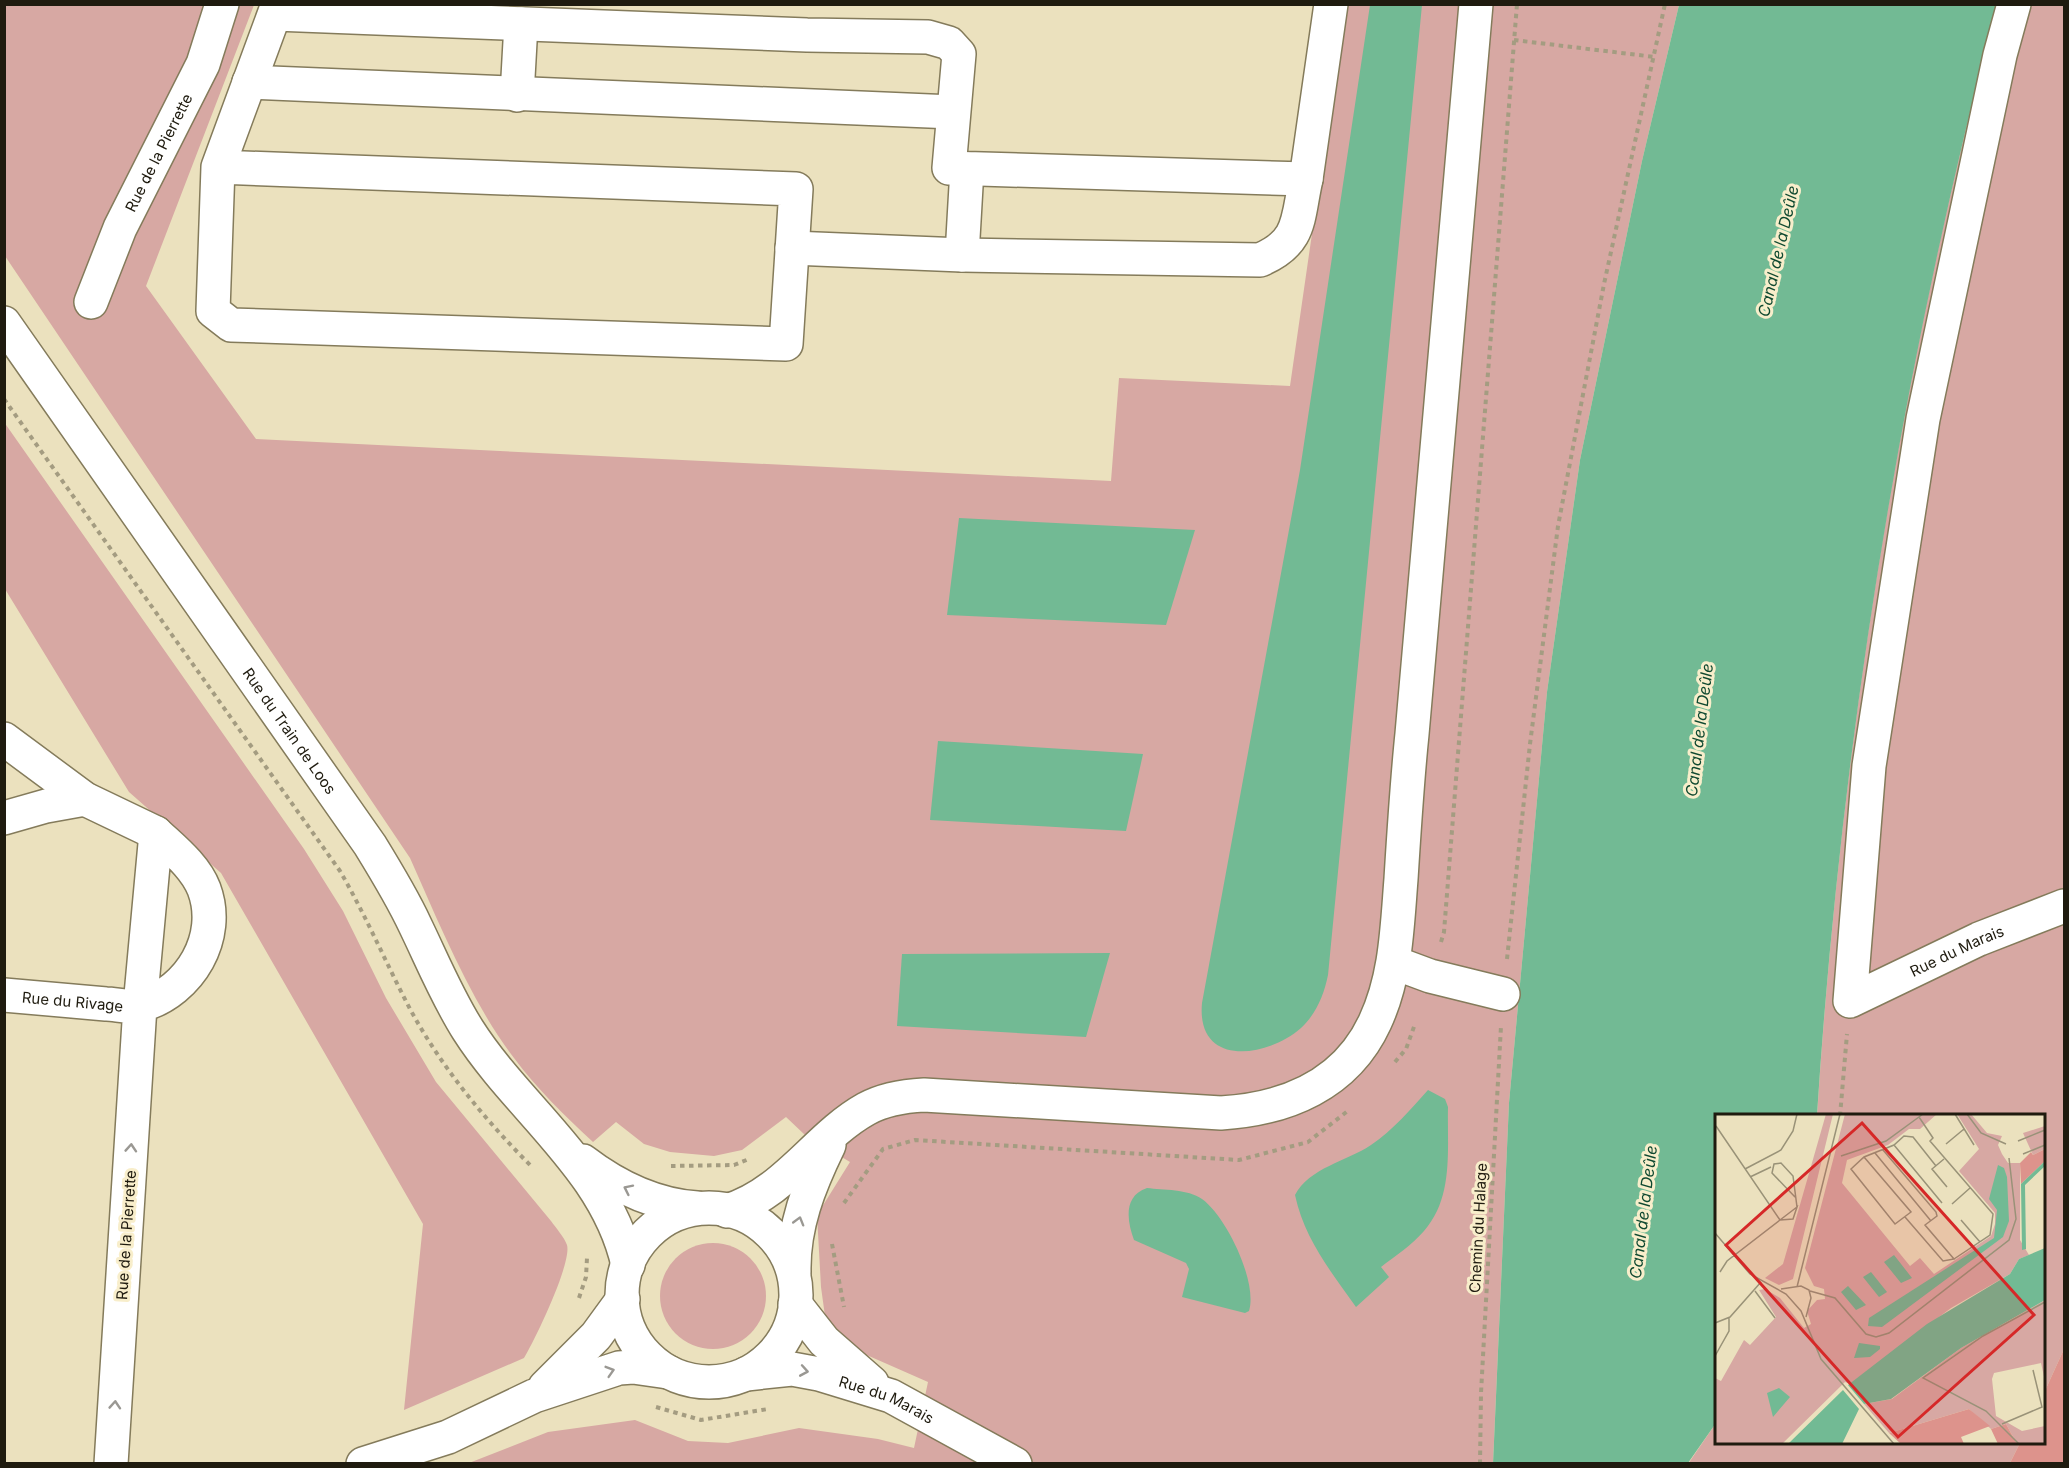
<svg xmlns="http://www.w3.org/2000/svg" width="2069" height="1468" viewBox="0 0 2069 1468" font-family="Inter,sans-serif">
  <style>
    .green { fill: #d7a8a3 }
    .forest { fill: #dd938c }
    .water { fill: #72ba94 }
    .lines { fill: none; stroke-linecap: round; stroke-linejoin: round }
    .minor-casing { stroke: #847b5b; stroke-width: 36 }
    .path { stroke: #a49c81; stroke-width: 4; stroke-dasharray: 4.5 4.5; stroke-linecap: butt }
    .minor { stroke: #fff; stroke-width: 33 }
    .oneway { stroke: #9a9893 }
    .labels { text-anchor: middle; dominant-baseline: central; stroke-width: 6; stroke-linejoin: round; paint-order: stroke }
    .street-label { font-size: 15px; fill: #1f1b0f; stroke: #f8eecb }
    .water-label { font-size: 16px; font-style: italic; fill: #0f4930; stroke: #f8eecb }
    .inset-road { fill: none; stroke: #999278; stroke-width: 1.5 }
    .view { fill: #d62828; fill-opacity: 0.15; stroke: #d62828; stroke-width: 3 }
    .inset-edge { fill: none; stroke: #1f1b0f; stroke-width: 3 }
  </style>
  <rect width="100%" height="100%" fill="#ebe1be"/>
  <g class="green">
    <path d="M4 5H254L146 286 256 439 1111 481 1119 378 1290 386 1345 5H1679L1642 161 1580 460 1547 692 1509 1103 1493 1463H469L548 1432 635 1420 688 1441 728 1443 799 1428 878 1439 914 1448 928 1382 828 1338 821 1287 817 1215 850 1162 805 1135 786 1117 742 1150 714 1156 670 1152 644 1144 616 1122 593 1142C565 1116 537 1089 514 1058 472 1004 438 921 410 858L5 256Z"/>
    <path d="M1997 5H2064V1349L2044 1393V1116H1817C1841 741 1901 367 1997 5Z"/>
    <path d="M4 422 304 849 343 911 386 998 436 1082 551 1221C556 1228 564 1237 567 1245 572 1263 535 1340 524 1358L404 1410 423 1224 221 873 129 792 5 589Z"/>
    <circle cx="713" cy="1296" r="53"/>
    <path d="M1716 1423V1442L2020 1443 2010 1463 1688 1464Z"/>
  </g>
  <path class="forest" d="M2064 1349V1463H2010L2020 1443 2044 1442V1393Z"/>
  <g class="water">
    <path d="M1370 5H1422L1328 975C1324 995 1316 1014 1301 1028 1267 1058 1196 1068 1202 1003L1300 470Z"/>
    <path d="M1679 5H1997C1902 367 1841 741 1817 1115L1716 1116V1423L1688 1463 1493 1464 1509 1103 1547 692 1580 460 1642 161Z"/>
    <path d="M959 518 1195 530 1166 625 947 615Z"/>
    <path d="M938 741 1143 754 1126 831 930 820Z"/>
    <path d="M1110 953 1086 1037 897 1026 902 954Z"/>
    <path d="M1428 1090 1445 1099 1448 1107C1447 1149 1454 1197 1424 1231 1412 1245 1395 1256 1381 1267L1389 1277 1356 1307C1331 1272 1304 1238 1295 1195 1309 1168 1347 1161 1371 1145 1393 1130 1410 1110 1428 1090Z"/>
    <path d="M1147 1188C1163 1190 1188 1189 1202 1199 1226 1216 1258 1282 1249 1311L1245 1313 1182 1297 1189 1269 1186 1263 1134 1240C1127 1221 1123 1196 1147 1188Z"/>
  </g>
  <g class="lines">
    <defs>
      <g id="minor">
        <path id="s1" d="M2014 4 2000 55 1923 419 1869 766 1850 1001 1979 939 2064 906"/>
        <path d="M275 14 807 35 928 37 949 43 959 54 949 168 1306 179C1297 219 1302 242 1260 260L962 255 792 248"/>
        <path d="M249 82 953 112"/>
        <path d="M517 95 521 24"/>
        <path d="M218 167 796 189 786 344 231 325 213 311 218 167 278 4"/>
        <path d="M1306 179 1331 4"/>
        <path d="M962 255 967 169"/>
        <path id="s2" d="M91 302 120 228 203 64 222 4"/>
        <path id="s3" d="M4 323 370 845C386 871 402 897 415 925 432 960 447 997 468 1030 519 1110 607 1169 628 1265"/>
        <path d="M4 739 85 799 156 833"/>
        <path d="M4 818 46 806 85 799"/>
        <path d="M1395 963 1430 976 1503 994"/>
        <path id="s4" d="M4 995C38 998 72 1001 106 1004 116 1004 132 1009 142 1005 190 991 222 937 204 889 195 866 173 849 156 833L140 1006 111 1464"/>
        <path d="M583 1161C617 1187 654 1205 697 1208"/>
        <circle cx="709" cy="1295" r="87"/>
        <path d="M727 1211C786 1193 816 1137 866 1109 884 1099 904 1096 924 1095L1221 1113C1286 1109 1346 1085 1375 1022 1396 977 1397 929 1401 879 1404 831 1407 782 1412 734 1433 491 1455 248 1476 4"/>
        <path d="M794 1272C793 1226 809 1186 829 1145"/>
        <path d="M795 1304 824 1341 872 1383"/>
        <path id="s5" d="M746 1374 792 1369 819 1374 891 1396 1015 1464"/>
        <path d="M545 1387 596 1336 623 1299"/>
        <path d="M363 1464 448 1437 534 1396 619 1368 633 1367 668 1372"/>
      </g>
    </defs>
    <use href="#minor" class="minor-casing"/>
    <g class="path">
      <path d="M1514 40 1655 57"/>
      <path d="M4 399 340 871C366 916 386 963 410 1009 442 1068 485 1120 533 1168"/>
      <path d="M1441 942 1444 932 1517 4"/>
      <path d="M1507 959 1530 744 1558 526 1604 284 1665 4"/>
      <path d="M1395 1062 1406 1049 1415 1024"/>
      <path d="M1840 1116 1847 1034"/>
      <path d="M671 1166 734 1165 749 1159"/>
      <path d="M844 1203 883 1149 915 1140 1239 1160 1308 1142 1349 1110"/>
      <path d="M832 1244 844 1307"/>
      <path d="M579 1298 586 1277 587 1258"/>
      <path d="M656 1407 701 1420 768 1409"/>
      <path d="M1480 1464 1481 1393 1501 1026"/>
    </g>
    <use href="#minor" class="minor"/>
  </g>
  <defs><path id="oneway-chevron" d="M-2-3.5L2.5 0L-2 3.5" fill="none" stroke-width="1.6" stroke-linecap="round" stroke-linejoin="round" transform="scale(1.5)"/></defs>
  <g class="oneway">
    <use href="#oneway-chevron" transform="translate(131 1148) rotate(-86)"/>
    <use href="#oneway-chevron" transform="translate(628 1189) rotate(-154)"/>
    <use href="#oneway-chevron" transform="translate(799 1221) rotate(-74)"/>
    <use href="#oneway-chevron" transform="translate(610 1371) rotate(-17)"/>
    <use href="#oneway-chevron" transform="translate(804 1371) rotate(10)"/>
    <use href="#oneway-chevron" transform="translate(115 1405) rotate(-86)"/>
  </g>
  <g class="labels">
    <g class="street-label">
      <text stroke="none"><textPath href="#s2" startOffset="164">Rue de la Pierrette</textPath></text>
      <text stroke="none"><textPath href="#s3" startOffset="498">Rue du Train de Loos</textPath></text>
      <text stroke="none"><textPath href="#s1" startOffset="1130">Rue du Marais</textPath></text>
      <text stroke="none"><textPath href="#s4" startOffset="69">Rue du Rivage</textPath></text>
      <text transform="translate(1478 1228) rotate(-87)">Chemin du Halage</text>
      <text transform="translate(126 1235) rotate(-86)">Rue de la Pierrette</text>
      <text stroke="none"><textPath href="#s5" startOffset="146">Rue du Marais</textPath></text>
    </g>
    <g class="water-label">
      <text transform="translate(1778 251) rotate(-77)">Canal de la Deûle</text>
      <text transform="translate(1699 730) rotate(-83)">Canal de la Deûle</text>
      <text transform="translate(1643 1212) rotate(-83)">Canal de la Deûle</text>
    </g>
  </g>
  <g transform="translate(1715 1114)">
    <rect width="330" height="330" fill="#ebe1be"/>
    <path d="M111 0H118L78 165 64 171 50 164 68 150ZM130 0H222L205 15H194L173 31 132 46 127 69 195 152 205 144 219 160 276 122 280 110V99L244 57 264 35 242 0H256L272 19 287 22 283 31 287 40 293 49H305V126L314 141 304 145 295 160 236 194 135 270 130 268 67 330H0V264L6 267 29 226 35 231 61 203 44 176 50 175 65 184 89 214 96 210 92 197 102 186 110 185 109 175 99 172 90 154ZM330 12V35L318 41 308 19ZM330 186V267L326 249 279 259 277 265 281 302 307 317 330 312V330H302L291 310 276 315 254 295 174 319 149 290 177 285 246 234Z" fill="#d7a8a3"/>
    <path d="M330 35V47L306 70 305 49 316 38 318 41ZM254 295 275 312 246 323 249 330H186L174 319ZM291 310 302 330H283L276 315Z" fill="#dd938c"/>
    <path d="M330 47V52L310 71 311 135 307 136 306 70ZM283 51 289 54 292 63 294 107 288 123 167 213 153 212 154 204 279 124 282 96 274 85ZM330 134V186L246 234 176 285 149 290 133 271 212 210 295 160 304 145ZM179 141 197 164 186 169 169 148ZM156 158 172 178 164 183 148 163ZM133 172 151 191 141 196 126 178ZM144 229 165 232V235L155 243 139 244ZM64 274 75 283 58 303 52 279ZM128 276 144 295 127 330H73Z" fill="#72ba94"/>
    <path class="inset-road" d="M240 0 259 31M252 0 266 19 291 30M204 3 218 24 215 27 278 100 275 121 239 145M1 12 65 106M303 27 330 16M231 30 249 15M179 31 227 89M168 36 221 98 222 102 210 111 239 145 228 147 190 103M160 39 216 107M308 40 330 31M126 42 171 27 208 0M149 43 196 98 180 110 136 55 149 43 179 31 189 22 198 23 221 52M229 45 217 55 232 73M30 55 66 36 78 17 82 0M35 63 56 53M80 83 57 59 59 50 66 49 78 62 82 93M237 90 255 74M246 106 265 128M0 119 35 160 71 180 86 197 106 245 179 330M5 158 12 147 65 106 82 93 78 105 65 106M82 173 125 0M66 175 86 172 94 176 96 184 91 203M40 177 60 204M95 177 120 184 151 220 161 223 174 219 294 126 301 105 294 44M0 209 15 203 46 168M0 242 14 217V204M287 310 327 293 318 256M304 330 271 297 208 264 268 222 330 188"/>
    <path class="view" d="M147 9 319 201 183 323 11 131Z"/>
    <rect width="330" height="330" class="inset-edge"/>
  </g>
  <rect width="2069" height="1468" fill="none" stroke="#1f1b0f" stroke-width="12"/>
</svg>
